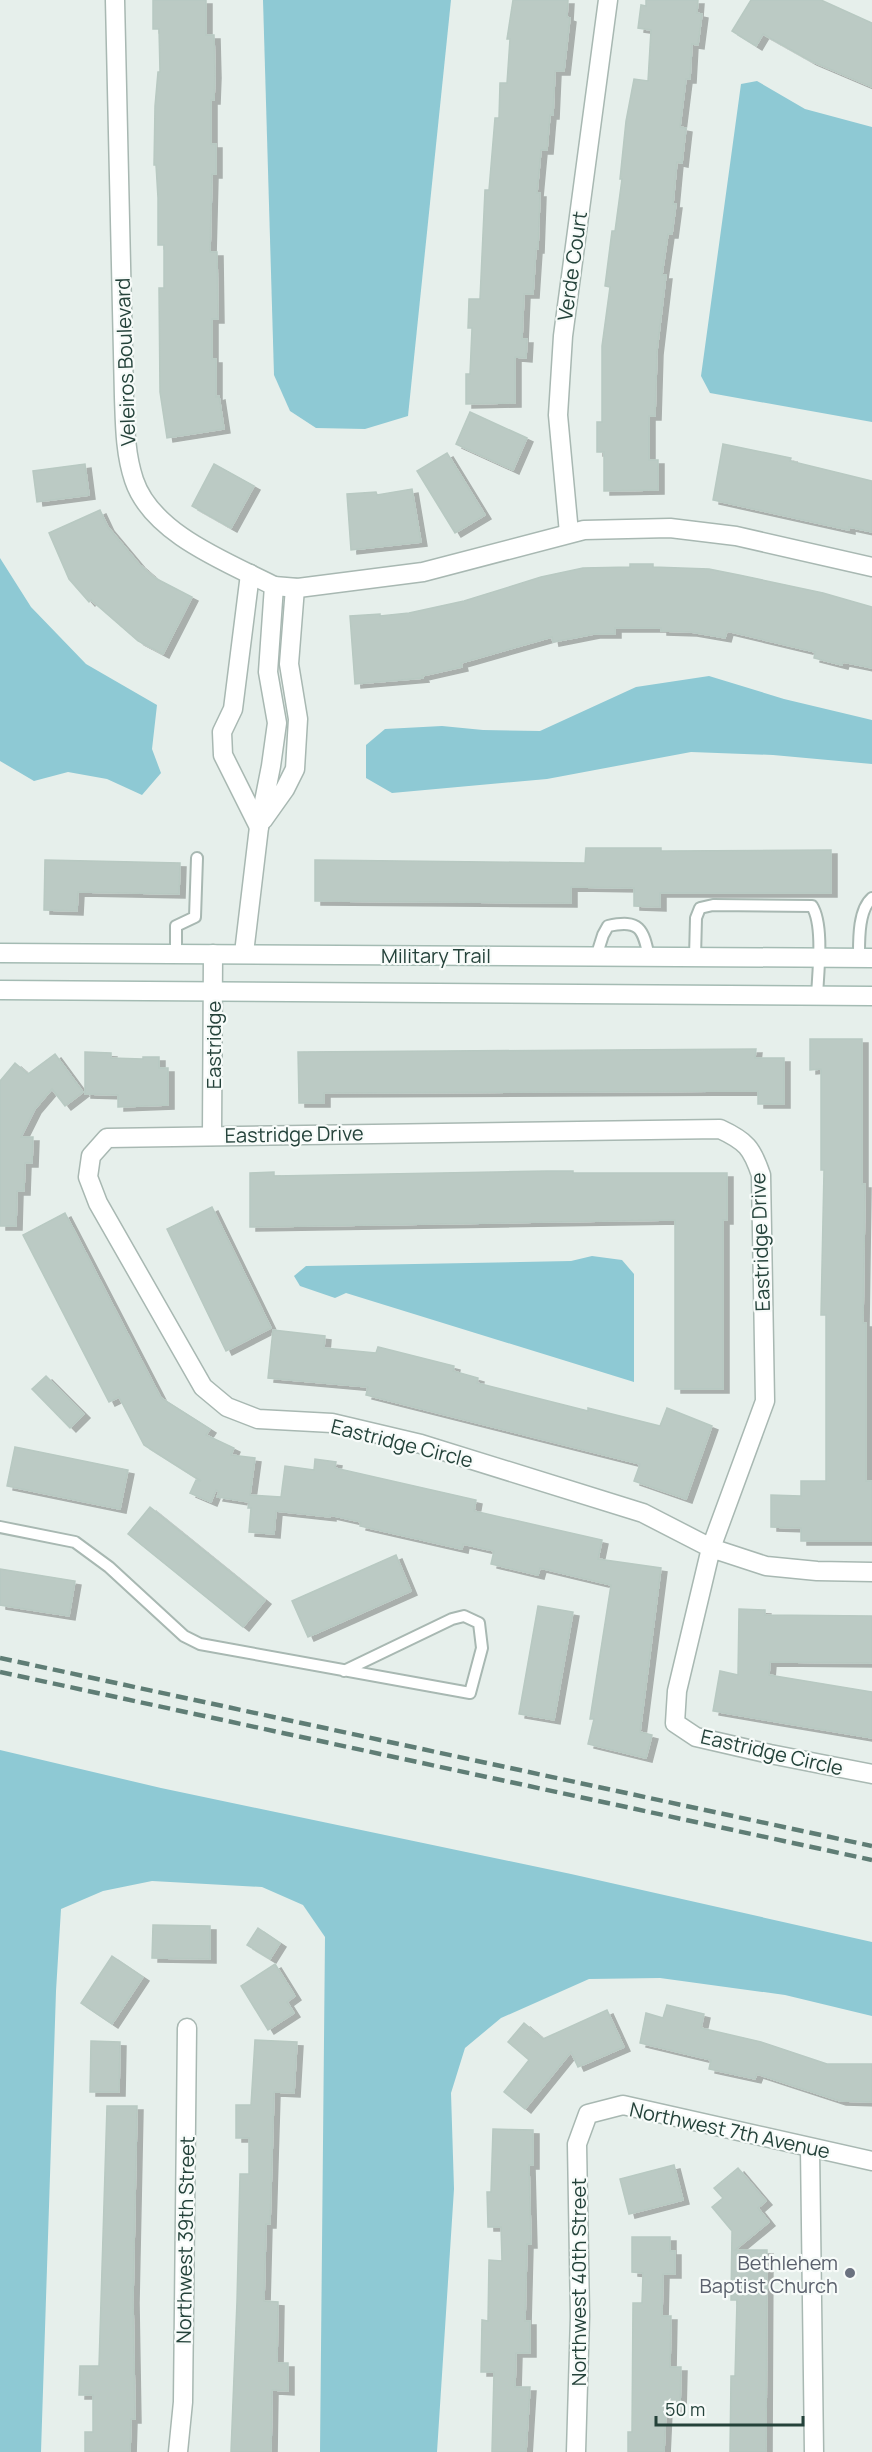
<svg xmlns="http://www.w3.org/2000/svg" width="872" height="2452" viewBox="0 0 872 2452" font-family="Manrope,sans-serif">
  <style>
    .water { fill: #8ec9d4 }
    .building { fill: #bbcac4; stroke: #b8c9c2; stroke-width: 1.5; filter: url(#shadow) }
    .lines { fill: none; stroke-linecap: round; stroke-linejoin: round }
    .lane-casing { stroke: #a8b8b2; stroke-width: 14 }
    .street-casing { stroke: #a8b8b2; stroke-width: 21 }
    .secondary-casing { stroke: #a4bbb3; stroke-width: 21 }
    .lane { stroke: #fff; stroke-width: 10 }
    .street { stroke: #fff; stroke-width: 18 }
    .secondary { stroke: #fff; stroke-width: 18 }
    .rail { stroke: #5f7d75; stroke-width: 4.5; stroke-dasharray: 12 6; stroke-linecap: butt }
    .worship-dot { fill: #6b7280; stroke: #f7fbf9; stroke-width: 2 }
    .labels { text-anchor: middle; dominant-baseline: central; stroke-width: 4.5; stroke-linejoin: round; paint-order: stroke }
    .street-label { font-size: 20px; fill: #24423a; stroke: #f7fbf9 }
    .worship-label { font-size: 20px; fill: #5b616d; stroke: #f7fbf9; text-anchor: end }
  </style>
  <defs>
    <filter id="shadow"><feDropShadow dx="6" dy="4" stdDeviation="0" flood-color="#0004"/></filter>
  </defs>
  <rect width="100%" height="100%" fill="#e6efeb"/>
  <g class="water">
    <path d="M263 0H451L408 416 365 429 316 428 290 411 274 375Z"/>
    <path d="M757 81 805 109 872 127V422L710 393 701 376 741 84Z"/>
    <path d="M0 558 31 607 86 664 157 705 152 749 161 773 142 795 107 779 68 772 34 781 0 761Z"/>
    <path d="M709 676 784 699 872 720V764L773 755 691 752 547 779 392 793 366 778V745L385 729 442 726 483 730 540 731 636 687Z"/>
    <path d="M592 1256 622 1260 634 1274V1382L346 1293 335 1298 300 1286 294 1276 306 1266 571 1261Z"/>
    <path d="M0 1750 161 1788 571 1874 872 1942V2016L785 1995 660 1978 589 1979 501 2018 465 2048 451 2093 454 2189 437 2452H320L325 1937 303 1905 262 1887 152 1881 103 1891 61 1909 56 1991 41 2452H0Z"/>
  </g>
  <g class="building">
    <path d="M153 0H206V35H214L215 74 214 100H211V144H216V174H212L210 252H217L218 319H212V359H216V397L219 396 224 429 167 438 160 392 159 288H164V245H158V198L156 165H154L155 106 158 72H160L159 29H153Z"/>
    <path d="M513 0H568L567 17 570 18 564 71H555L553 115H550L547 150H541L537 193H540L538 249H536L533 294H524L522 339H527L526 358 515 357V403L466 404V374H470L472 328H468L469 299H480L485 190H489L495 118H499L500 83H507L510 39H507Z"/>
    <path d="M646 0H698L697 13 702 14 698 45 692 44 690 79H686L680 127 686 128 682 163 677 162 673 204H676L672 234H668L662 275H666L657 351 655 416H649V460H658V490L604 491V452H597V422H602V346L610 287 605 286 612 231H615L622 179H620L626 121 634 79 648 81 651 30 638 28 641 5 646 6Z"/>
    <path d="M751 0H821L872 23V87L811 61 763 34 756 46 732 31Z"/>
    <path d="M470 412 527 438 513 470 456 444Z"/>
    <path d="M723 444 791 458 790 461 872 481V532L849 527V530L713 500Z"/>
    <path d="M447 453 485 515 455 533 417 471Z"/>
    <path d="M85 464 89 495 37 502 33 471Z"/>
    <path d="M214 464 254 486 231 528 192 506Z"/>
    <path d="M412 489 421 542 351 550 347 494 376 492 377 495Z"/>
    <path d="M100 510 108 527 139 564 155 578 192 597 163 654 138 641 91 600 89 602 69 579 49 533Z"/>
    <path d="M630 564H653V567L709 569 739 575 823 593 872 607V668L843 662 842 665 814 658 815 652 727 631 725 638 691 632 661 631V628H615V634H594L553 642 552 637 461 663 462 667 422 676 423 678 355 684 350 616 380 614V616L409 613 464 601 541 577 583 568 630 567Z"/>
    <path d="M586 848H661V851L831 850V893H660V907L634 906V888L571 887V903L315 901V860L585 863Z"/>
    <path d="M45 860 180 863 179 894 78 892 77 911 44 910Z"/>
    <path d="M810 1039H862V1184H865L863 1323H866V1481H872V1541H801V1528L771 1527V1495L801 1496V1481H826V1315H821L824 1170H821V1069L810 1070Z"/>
    <path d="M756 1049 755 1058H784V1104H758V1091L324 1093V1103H299L298 1052Z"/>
    <path d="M85 1052 111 1053V1058L143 1059V1057H159V1068H168V1105L118 1107V1095L85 1094Z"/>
    <path d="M55 1054 83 1092 65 1106 52 1089 35 1109 21 1137H33L32 1163H25L24 1191H17L16 1226H0V1081L15 1063 28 1074Z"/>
    <path d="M547 1171H573V1173H727V1220H723V1389H675V1220L250 1227V1173L274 1172V1176Z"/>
    <path d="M212 1207 271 1328 226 1351 167 1229Z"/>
    <path d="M65 1213 161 1398 210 1429 206 1435 234 1448 231 1455 255 1458 250 1495 281 1497 285 1466 314 1470 315 1459 336 1462 335 1468 476 1500 474 1511 602 1540 598 1559 661 1568 640 1732 652 1735 646 1758 588 1744 594 1719H590L611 1585 540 1568 538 1575 491 1564 494 1551 463 1544 462 1549 360 1526 361 1522 330 1515V1517L276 1511 274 1534 249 1532 251 1508H248L249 1502 217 1497 219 1492 216 1490 211 1502 190 1493 196 1480 201 1481 144 1445 119 1397 109 1402 23 1235Z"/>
    <path d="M273 1330 325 1336 324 1348 376 1353 378 1347 454 1366 453 1371 478 1378 477 1383 588 1411V1408L660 1426 667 1408 712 1426 686 1499 634 1481 640 1464 366 1395 368 1387 268 1378Z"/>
    <path d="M46 1376 84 1414 70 1428 32 1389Z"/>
    <path d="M15 1447 128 1470 120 1509 7 1486Z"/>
    <path d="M150 1507 265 1600 243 1627 128 1534Z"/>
    <path d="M396 1555 411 1591 308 1637 292 1601Z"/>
    <path d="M0 1569 75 1581 69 1616 0 1605Z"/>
    <path d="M538 1606 573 1612 554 1720 519 1714Z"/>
    <path d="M739 1609 765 1610V1615L872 1616V1663L770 1662 769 1675 872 1692V1738L713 1711 720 1671 738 1675Z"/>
    <path d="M153 1925 210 1926V1959L152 1958Z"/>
    <path d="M258 1928 280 1943 270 1959 247 1945Z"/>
    <path d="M112 1956 143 1977 112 2024 81 2003Z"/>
    <path d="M275 1964 295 1996 287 2002 294 2013 268 2030 241 1986Z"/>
    <path d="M667 2005 704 2014 701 2028 761 2042 827 2064H872V2102L840 2101 757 2074 755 2079 709 2069 711 2060 640 2043 646 2013 663 2018Z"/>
    <path d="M607 2010 624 2047 578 2067 571 2052 525 2109 504 2092 529 2060 508 2042 524 2023 543 2039Z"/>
    <path d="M255 2040 297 2042 294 2093 274 2092 270 2224H266L264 2301 278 2302 277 2363H288V2391L272 2390 271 2452H231L237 2301 240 2174H249V2138H236V2105H251Z"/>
    <path d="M91 2041 120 2042 119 2092H90Z"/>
    <path d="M107 2106H137L133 2299 135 2419H131L130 2452H85V2432H93V2395H79L80 2366H99Z"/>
    <path d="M493 2129 533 2130V2165H529L531 2244H527L525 2321H530V2353H516L515 2387H530L526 2452H492L494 2372H481L482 2320 488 2321 489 2260 502 2261 501 2227H488L487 2192H491Z"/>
    <path d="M674 2165 683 2200 629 2214 620 2179Z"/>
    <path d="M738 2168 766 2201 758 2208 769 2222 735 2250H767L766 2452H730L731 2376H735L737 2300H731L732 2231 712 2207 723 2198 714 2188Z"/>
    <path d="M632 2237H670V2251H675V2274H663L662 2316H671L670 2367H681L680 2409H666L664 2452H628V2432H632L633 2303H642L643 2273 632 2272Z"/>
  </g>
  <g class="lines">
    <defs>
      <g id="lane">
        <path d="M176 954V926L195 917 197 858"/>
        <path d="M596 957 603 935 608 926C640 919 643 929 649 957"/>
        <path d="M695 957 696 918 700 908 713 905 812 906C824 925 818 973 817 996"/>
        <path d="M859 958C859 941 858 910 872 898"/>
        <path d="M0 1527 75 1542 109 1567 184 1636 200 1644 470 1693 482 1648 479 1623 464 1616 452 1619 344 1671"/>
      </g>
      <g id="street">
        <path d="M115 0 124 397C125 425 125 453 134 480 152 534 227 562 274 586L268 672 277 723 271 766 259 827 244 953"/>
        <path d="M569 533 558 415 563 336 608 0"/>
        <path d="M250 574 233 709 222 732 223 755 259 827"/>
        <path d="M274 586 298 588 423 572 584 530 670 528 736 536 872 567"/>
        <path d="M263 820 285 789 295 769 298 719 289 664 295 588"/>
        <path d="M212 1136 213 954"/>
        <path d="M872 1572 817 1571 766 1566 711 1548 643 1513 421 1444 332 1423 258 1419 227 1407 203 1387 98 1203 88 1177 91 1156 107 1138 720 1129C746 1141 752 1148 761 1175L765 1401 711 1548 677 1691 675 1723 696 1737 770 1754 872 1774"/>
        <path d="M810 2148 814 2452"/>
        <path d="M178 2452 183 2402 187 2028"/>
        <path d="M576 2452 580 2316 577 2144 588 2114 623 2105 872 2161"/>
      </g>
      <g id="secondary">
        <path d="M0 953 872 958"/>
        <path d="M0 990 872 996"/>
      </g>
    </defs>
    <use href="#lane" class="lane-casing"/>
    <use href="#street" class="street-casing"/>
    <use href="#secondary" class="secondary-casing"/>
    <use href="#lane" class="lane"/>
    <use href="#street" class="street"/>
    <use href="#secondary" class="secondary"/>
    <g class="rail">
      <path d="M0 1658 872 1846"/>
      <path d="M0 1672 872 1860"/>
    </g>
  </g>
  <circle class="worship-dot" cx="850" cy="2273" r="6"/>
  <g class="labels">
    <g class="street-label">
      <text transform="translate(572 266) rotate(-82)">Verde Court</text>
      <text transform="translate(125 362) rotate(-92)">Veleiros Boulevard</text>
      <text x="436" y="955">Military Trail</text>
      <text transform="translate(213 1045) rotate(-90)">Eastridge</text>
      <text transform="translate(294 1134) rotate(-1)">Eastridge Drive</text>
      <text transform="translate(760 1242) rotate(-92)">Eastridge Drive</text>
      <text transform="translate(402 1443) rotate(14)">Eastridge Circle</text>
      <text transform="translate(772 1752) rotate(13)">Eastridge Circle</text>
      <text transform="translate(730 2130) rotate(12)">Northwest 7th Avenue</text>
      <text transform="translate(185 2240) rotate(-89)">Northwest 39th Street</text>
      <text transform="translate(578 2282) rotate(-90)">Northwest 40th Street</text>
    </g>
    <g class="worship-label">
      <text x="838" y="2262">Bethlehem<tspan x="838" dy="23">Baptist Church</tspan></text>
    </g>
  </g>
  <path d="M656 2416v9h147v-9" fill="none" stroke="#24423a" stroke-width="3"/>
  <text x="665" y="2416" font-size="18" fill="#24423a" stroke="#f7fbf9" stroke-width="4.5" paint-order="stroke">50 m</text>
</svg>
